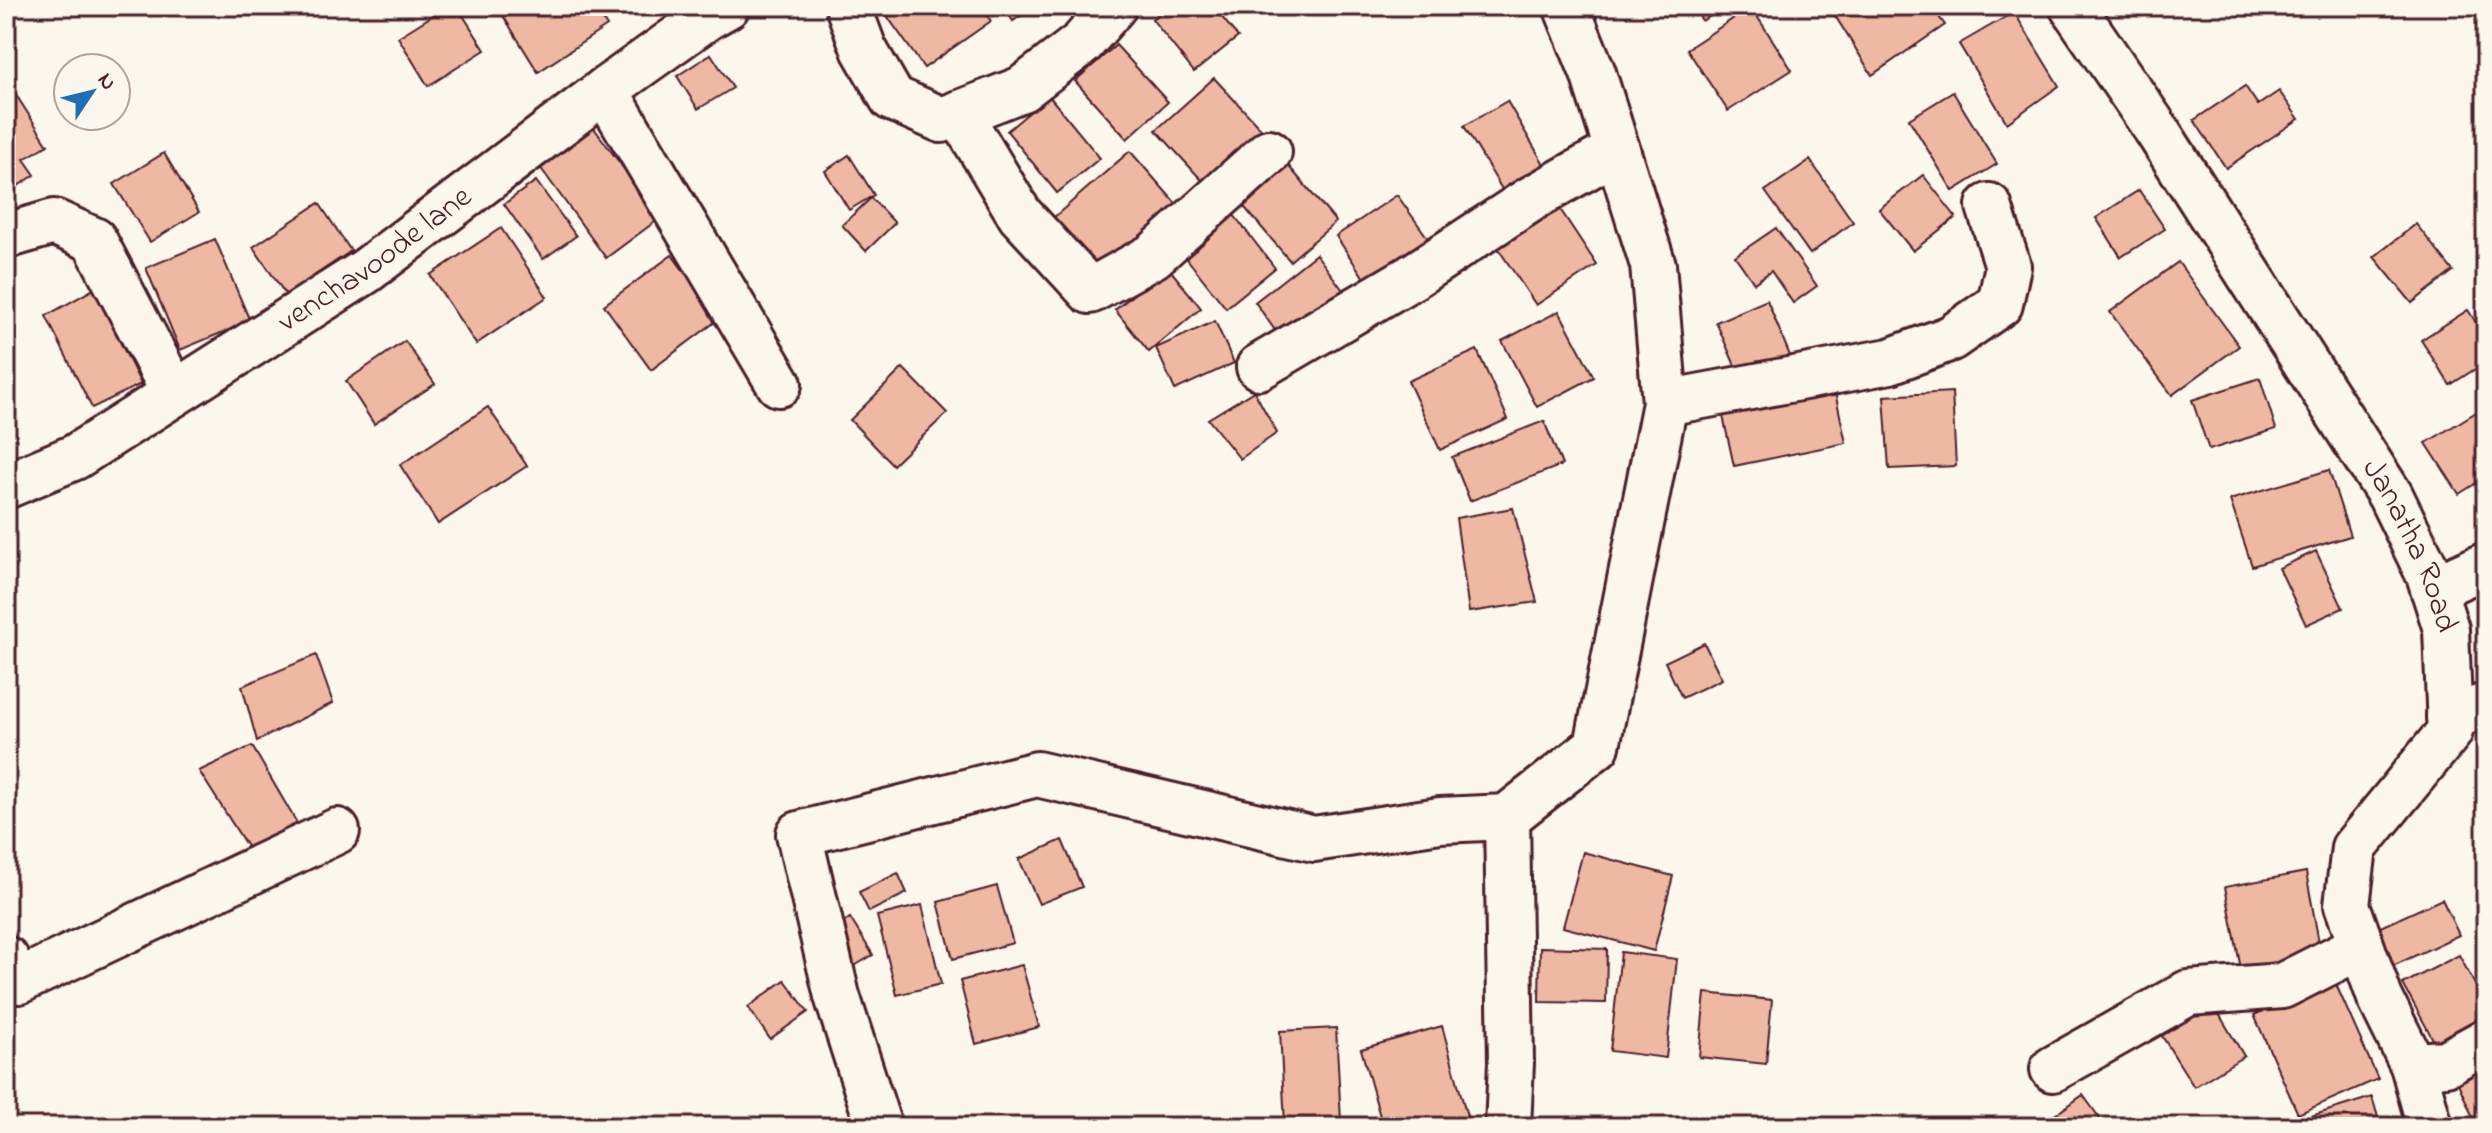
<svg xmlns="http://www.w3.org/2000/svg" width="2492" height="1133" viewBox="0 0 2492 1133" font-family="'Indie Flower',sans-serif">
  <style>
    .building { fill: #efb8a3; stroke: #4a1f2b; stroke-width: 2 }
    .lines { fill: none; stroke-linecap: round; stroke-linejoin: round }
    .minor-casing { stroke: #4a1f2b; stroke-width: 50 }
    .tertiary-casing { stroke: #4a1f2b; stroke-width: 50 }
    .minor { stroke: #fbf7ec; stroke-width: 44 }
    .tertiary { stroke: #fbf7ec; stroke-width: 44 }
    .labels { text-anchor: middle; dominant-baseline: central; stroke-width: 8; stroke-linejoin: round; paint-order: stroke }
    .street-label { font-size: 32px; fill: #4a1f2b; stroke: #fbf7ec }
  </style>
  <rect width="100%" height="100%" fill="#fbf7ec"/>
  <filter id="ink" filterUnits="userSpaceOnUse"><feTurbulence type="fractalNoise" baseFrequency=".0125" numOctaves="2"/><feDisplacementMap in="SourceGraphic" scale="16" xChannelSelector="R" yChannelSelector="G"/><feConvolveMatrix kernelMatrix="1 2 1 2 8 2 1 2 1" color-interpolation-filters="sRGB"/></filter>
  <g filter="url(#ink)">
    <g class="building">
      <path d="M448 6H457L485 50 428 86 398 37Z"/>
      <path d="M497 6H594L607 26 538 72Z"/>
      <path d="M880 6H980L991 21 924 68Z"/>
      <path d="M1003 6H1035L1013 21Z"/>
      <path d="M1169 6H1213L1238 37 1194 72 1152 19Z"/>
      <path d="M1693 6H1728L1702 21Z"/>
      <path d="M1829 6H1931L1945 25 1872 75Z"/>
      <path d="M1751 7 1792 70 1728 111 1687 49Z"/>
      <path d="M2014 12 2059 86 2007 123 1959 44Z"/>
      <path d="M1116 45 1168 102 1127 139 1075 81Z"/>
      <path d="M711 54 733 88 698 109 677 76Z"/>
      <path d="M1214 78 1266 134 1209 188 1156 130Z"/>
      <path d="M2245 86 2258 105 2279 91 2299 119 2226 168 2194 120Z"/>
      <path d="M11 87 48 145 24 159 35 175 7 193 6 90Z"/>
      <path d="M1953 92 1997 164 1953 191 1909 119Z"/>
      <path d="M1049 96 1100 158 1057 193 1007 131Z"/>
      <path d="M1507 101 1548 171 1506 196 1464 126Z"/>
      <path d="M594 128 660 218 606 258 540 167Z"/>
      <path d="M1130 151 1179 207 1103 274 1053 218Z"/>
      <path d="M164 153 199 212 150 242 114 184Z"/>
      <path d="M849 155 874 195 849 210 825 171Z"/>
      <path d="M1281 157 1336 222 1290 261 1235 196Z"/>
      <path d="M1810 160 1853 222 1810 254 1765 191Z"/>
      <path d="M1923 175 1956 217 1913 251 1879 209Z"/>
      <path d="M536 181 576 236 543 259 504 204Z"/>
      <path d="M2139 190 2165 229 2121 257 2096 218Z"/>
      <path d="M1397 195 1430 241 1368 284 1336 236Z"/>
      <path d="M871 198 895 223 866 251 842 225Z"/>
      <path d="M319 203 351 251 286 295 253 247Z"/>
      <path d="M1556 203 1597 265 1536 305 1495 244Z"/>
      <path d="M1230 210 1275 268 1226 308 1180 250Z"/>
      <path d="M2416 224 2453 271 2412 303 2374 257Z"/>
      <path d="M501 228 547 297 476 344 430 275Z"/>
      <path d="M1776 228 1817 286 1793 303 1771 271 1754 283 1735 256Z"/>
      <path d="M215 239 250 321 180 350 146 268Z"/>
      <path d="M1316 254 1351 301 1284 343 1255 302Z"/>
      <path d="M672 255 719 319 651 370 604 305Z"/>
      <path d="M2178 262 2239 346 2172 395 2110 312Z"/>
      <path d="M1167 266 1201 308 1149 352 1115 310Z"/>
      <path d="M94 289 141 384 92 408 46 316Z"/>
      <path d="M1767 300 1793 363 1743 384 1716 322Z"/>
      <path d="M2468 310 2486 338V362L2450 385 2421 340Z"/>
      <path d="M1559 311 1594 377 1537 407 1502 341Z"/>
      <path d="M1215 321 1234 363 1175 390 1156 348Z"/>
      <path d="M405 341 435 384 374 424 346 381Z"/>
      <path d="M1477 350 1508 419 1440 450 1408 381Z"/>
      <path d="M903 368 947 413 893 465 850 420Z"/>
      <path d="M2260 378 2276 429 2209 450 2192 400Z"/>
      <path d="M1254 391 1277 433 1240 459 1208 419Z"/>
      <path d="M1835 392 1846 443 1734 466 1723 416Z"/>
      <path d="M1952 392 1956 466 1889 469 1884 396Z"/>
      <path d="M2486 406V477L2459 494 2426 443Z"/>
      <path d="M488 407 527 466 438 524 400 465Z"/>
      <path d="M1544 421 1562 465 1470 501 1452 457Z"/>
      <path d="M2329 470 2350 536 2252 566 2230 500Z"/>
      <path d="M1513 508 1537 602 1469 612 1456 518Z"/>
      <path d="M2316 551 2343 608 2306 625 2279 568Z"/>
      <path d="M1704 643 1722 679 1682 698 1665 662Z"/>
      <path d="M316 655 333 703 257 741 242 686Z"/>
      <path d="M252 746 301 830 255 859 199 771Z"/>
      <path d="M1062 840 1082 887 1039 904 1019 859Z"/>
      <path d="M1583 852 1673 876 1654 951 1563 927Z"/>
      <path d="M2306 872 2322 959 2242 974 2225 887Z"/>
      <path d="M898 873 907 893 869 912 859 892Z"/>
      <path d="M997 886 1013 943 953 959 938 902Z"/>
      <path d="M2442 899 2459 935 2393 966 2376 929Z"/>
      <path d="M922 905 941 984 897 995 877 916Z"/>
      <path d="M850 918 873 955 851 968 829 932Z"/>
      <path d="M1540 947 1607 949 1606 1003 1539 1002Z"/>
      <path d="M1621 952 1677 959 1666 1058 1610 1051Z"/>
      <path d="M2459 955 2486 1005V1034L2443 1058 2403 984Z"/>
      <path d="M1022 965 1039 1027 976 1044 960 981Z"/>
      <path d="M785 980 808 1012 770 1039 748 1007Z"/>
      <path d="M2334 980 2378 1079 2298 1114 2254 1015Z"/>
      <path d="M1705 993 1772 1000 1766 1064 1699 1057Z"/>
      <path d="M2213 1004 2244 1056 2194 1087 2162 1036Z"/>
      <path d="M1442 1026 1470 1127H1383L1361 1049Z"/>
      <path d="M1336 1028 1341 1121 1285 1124 1280 1031Z"/>
      <path d="M2486 1054V1127H2477L2452 1069Z"/>
      <path d="M2083 1095 2106 1127H2038Z"/>
      <path d="M2372 1097 2381 1127H2293L2292 1122Z"/>
    </g>
    <g class="lines">
      <defs>
        <g id="minor">
          <path d="M848 6 864 49 892 98 942 120 1022 89 1082 43 1114 6"/>
          <path d="M605 90 779 384"/>
          <path d="M959 113 1020 215 1090 291 1153 256 1269 152"/>
          <path d="M6 236 54 222 94 240 174 393"/>
          <path d="M1259 367 1412 277 1531 199 1617 150"/>
          <path d="M1665 403 1890 361 1951 338 2000 304 2008 266 1989 206"/>
          <path id="s1" d="M6 486 75 457 366 271 605 90 706 18 727 6"/>
          <path d="M2433 589 2486 565"/>
          <path d="M2449 717 2486 706"/>
          <path d="M1507 817 1511 1063 1508 1127"/>
          <path d="M6 959 19 981 337 831"/>
          <path d="M2413 1065 2446 1063 2486 1041"/>
          <path d="M2053 1069 2188 993 2282 986 2361 946"/>
          <path d="M879 1127 837 996 799 834 1037 774 1314 839 1440 820 1507 817 1597 746 1665 403 1653 265 1593 73 1566 6"/>
        </g>
        <g id="tertiary">
          <path id="s2" d="M2072 6 2158 132 2390 495 2429 575 2446 629 2450 731 2354 848 2347 905 2380 998 2413 1065 2430 1127"/>
        </g>
      </defs>
      <use href="#minor" class="minor-casing"/>
      <use href="#tertiary" class="tertiary-casing"/>
      <use href="#minor" class="minor"/>
      <use href="#tertiary" class="tertiary"/>
    </g>
  </g>
  <g class="labels">
    <g class="street-label">
      <text stroke="none"><textPath href="#s1" startOffset="434">venchavoode lane</textPath></text>
      <text stroke="none"><textPath href="#s2" startOffset="638">Janatha Road</textPath></text>
    </g>
  </g>
  <rect width="2492" height="1133" fill="none" stroke="#fbf7ec" stroke-width="32"/>
  <rect x="16" y="16" width="2460" height="1101" fill="none" stroke="#4a1f2b" stroke-width="3" filter="url(#ink)"/>
  <g transform="translate(92 92) rotate(55)"><circle r="38" fill="#fbf7ec" stroke="#b4a19f" stroke-width="2"/>
  <path d="M0-6L14 30L0 20L-14 30Z" fill="#1f6fb2"/>
  <text y="-12" font-size="22" font-weight="bold" text-anchor="middle" fill="#4a1f2b">N</text>
  </g>
</svg>
